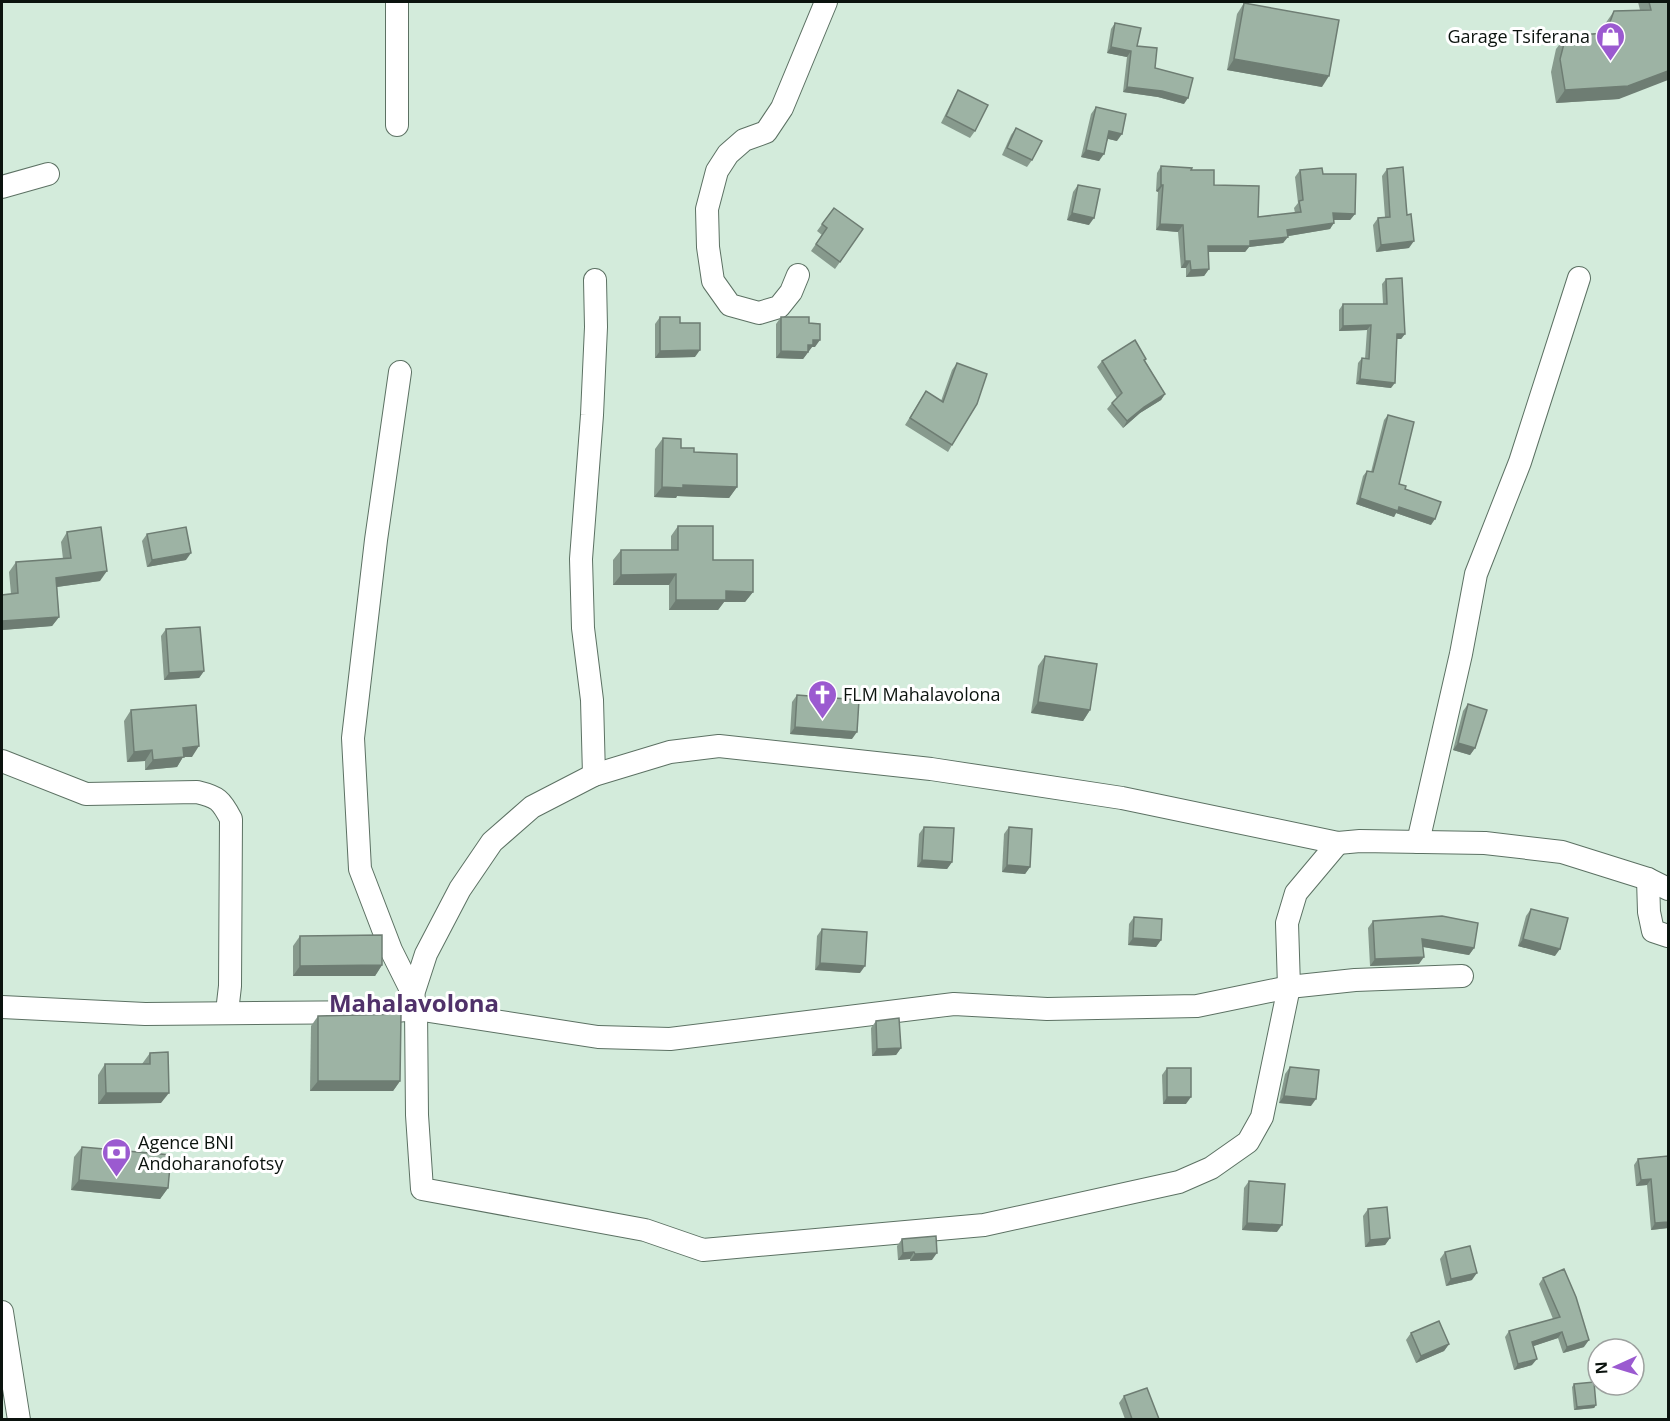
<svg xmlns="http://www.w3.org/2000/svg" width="1670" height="1421" viewBox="0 0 1670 1421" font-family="'Open Sans',sans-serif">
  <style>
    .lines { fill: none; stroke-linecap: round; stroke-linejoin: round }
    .minor-casing { stroke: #5c7163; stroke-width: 24 }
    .minor { stroke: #fff; stroke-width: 22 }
    .wall { fill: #879a8d }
    .shaded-wall { fill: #6e7d73 }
    .building { fill: #9db3a4; stroke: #6e7d73; stroke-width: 1.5 }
    .labels { text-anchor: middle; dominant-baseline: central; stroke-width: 6; stroke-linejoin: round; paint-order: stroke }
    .poi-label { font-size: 18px; fill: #0b130e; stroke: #fff; text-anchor: start }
    .district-label { font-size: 24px; font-weight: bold; fill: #50316a; stroke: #fff }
  </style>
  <rect width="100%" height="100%" fill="#d3ebdb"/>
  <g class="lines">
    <defs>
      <g id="minor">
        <path d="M397 2V125"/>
        <path d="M2 187 48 174"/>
        <path d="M798 275 791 292 779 307 759 313 730 305 713 281 708 247 707 209 717 171 728 154 744 140 766 132 782 108 826 2"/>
        <path d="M400 372 376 540 353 738 360 869 391 950 413 994 416 1009 417 1115 422 1189 645 1230 703 1250 984 1225 1179 1182 1211 1168 1248 1142 1262 1117 1289 987 1287 923 1296 893 1338 843"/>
        <path d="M2 761 86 794 197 792C218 797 221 800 231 819L230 986 227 1012"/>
        <path d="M594 775 592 700 583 628 581 559 592 415 596 327 595 280"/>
        <path d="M1418 842 1461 654 1476 574 1520 462 1579 278"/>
        <path d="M1648 879 1649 912 1653 931 1668 936"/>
        <path d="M413 994 426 954 460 889 492 842 532 807 594 775 670 752 719 746 931 769 1122 798 1338 843 1360 841 1485 843 1562 852 1648 879 1668 889"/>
        <path d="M2 1007 145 1014 385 1012 416 1009 598 1037 670 1039 954 1004 1047 1009 1197 1006 1289 987 1355 980 1462 976"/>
        <path d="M2 1312 19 1420"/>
      </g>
    </defs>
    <use href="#minor" class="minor-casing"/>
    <use href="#minor" class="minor"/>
  </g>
  <g class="wall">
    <path d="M1638 2H1668L1619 99 1556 103 1551 72 1556 49 1566 36 1601 33 1605 24 1614 11 1640 10Z"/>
    <path d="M1244 3 1322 87 1227 70 1237 14Z"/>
    <path d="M1115 23 1137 46 1184 104 1158 97 1123 92 1127 57 1107 53 1111 29Z"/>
    <path d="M958 90 975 131 970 138 941 123 954 97Z"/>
    <path d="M1096 107 1117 141 1108 139 1099 161 1081 157 1091 114Z"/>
    <path d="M1016 128 1032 160 1027 167 1002 155 1011 135Z"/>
    <path d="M1161 166 1191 170 1214 185 1258 217 1295 213 1294 208 1298 203 1295 177 1300 170 1323 174 1355 214 1350 220H1334L1330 229 1288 236 1283 243 1249 247 1245 252H1208L1209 269 1204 276 1186 277V268H1181L1178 232 1156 230 1158 192 1156 191 1157 173Z"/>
    <path d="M1387 169 1409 248 1376 252 1373 225 1378 218 1385 217 1382 176Z"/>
    <path d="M1078 185 1089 225 1067 220 1073 192Z"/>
    <path d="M834 208 863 229 835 269 811 251 822 235 817 231Z"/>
    <path d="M1386 279 1405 334 1401 339H1397L1391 388 1356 384 1358 363 1362 358 1365 359 1367 330 1339 331V310L1343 304H1383L1382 284Z"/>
    <path d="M660 317 680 323 695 357 655 358V324Z"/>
    <path d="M781 317 809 323 815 347H812L803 359 776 358V324Z"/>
    <path d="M1146 359 1145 361 1165 394 1161 400 1140 413 1123 428 1107 409 1112 403 1117 398 1097 367 1102 361Z"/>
    <path d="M957 363 952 445 948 452 905 425 926 391 941 401 952 370Z"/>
    <path d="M1388 415 1399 484 1405 489 1431 525 1396 513 1394 517 1356 504 1363 476 1367 471 1371 472 1384 420Z"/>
    <path d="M663 438 681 448 694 452 737 487 729 498 677 496 676 498 654 497 655 449Z"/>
    <path d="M678 526 713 560 753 592 745 602H724L718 610H669V585H613V560L621 550H671V536Z"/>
    <path d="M67 532 100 581 57 587 59 617 52 626 2 630V595L11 594 9 572 16 562 63 559 61 542Z"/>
    <path d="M147 534 186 560 147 567 142 541Z"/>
    <path d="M166 629 204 671 199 678 164 680 161 636Z"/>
    <path d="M1045 656 1090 710 1083 721 1031 713 1038 666Z"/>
    <path d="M797 695 852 739 790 734 792 702Z"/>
    <path d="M1468 704 1475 748 1470 755 1453 750 1463 711Z"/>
    <path d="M131 710 192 757H183L177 767 145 770V761L127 762 124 721Z"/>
    <path d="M924 827 952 862 947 869 917 867 919 834Z"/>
    <path d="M1009 827 1030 867 1025 874 1002 872 1004 834Z"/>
    <path d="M1531 909 1555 956 1518 946 1526 916Z"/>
    <path d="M1134 917 1161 940 1156 947 1128 945 1129 924Z"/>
    <path d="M1373 921 1474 948 1469 955 1423 947 1419 964 1370 966 1368 928Z"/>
    <path d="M822 929 860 973 815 970 817 936Z"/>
    <path d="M300 936 382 965 375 976H293V946Z"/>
    <path d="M318 1016 400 1081 393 1091H310L311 1026Z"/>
    <path d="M876 1021 901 1048 896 1055 872 1056 871 1028Z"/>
    <path d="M150 1053 161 1103 98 1104V1075L105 1064H142Z"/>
    <path d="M1290 1067 1311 1106 1279 1103 1285 1074Z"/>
    <path d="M1167 1068 1186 1104H1163L1162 1075Z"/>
    <path d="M82 1147 168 1188 160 1199 71 1190 74 1157Z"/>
    <path d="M1668 1156V1228L1651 1230 1647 1185 1636 1186 1634 1165 1638 1159Z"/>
    <path d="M1249 1181 1277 1232 1242 1230 1244 1188Z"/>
    <path d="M1368 1209 1390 1238 1385 1245 1365 1247 1363 1216Z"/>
    <path d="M902 1239 932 1260 910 1261V1259L898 1260 897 1246Z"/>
    <path d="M1445 1252 1472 1280 1446 1286 1440 1259Z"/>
    <path d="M1543 1278 1584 1347 1563 1353 1558 1338 1533 1346 1532 1365 1514 1370 1505 1337 1509 1331 1553 1319 1539 1284Z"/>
    <path d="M1411 1333 1449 1344 1444 1351 1416 1363 1406 1340Z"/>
    <path d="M1574 1384 1596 1405 1594 1408 1574 1410 1572 1387Z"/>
    <path d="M1124 1396 1159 1419H1125L1119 1403Z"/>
  </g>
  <g class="shaded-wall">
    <path d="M1111 47 1131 51 1127 57 1107 53Z"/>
    <path d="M1234 59 1329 76 1322 87 1227 70Z"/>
    <path d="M1668 71V80L1619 99 1556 103 1565 90Z"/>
    <path d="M1127 87 1162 91 1188 98 1184 104 1158 97 1123 92Z"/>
    <path d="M1109 131 1122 134 1117 141 1105 138Z"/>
    <path d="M1086 150 1104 154 1099 161 1081 157Z"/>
    <path d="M1161 185H1163L1158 192 1156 191Z"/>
    <path d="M1072 213 1094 218 1089 225 1067 220Z"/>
    <path d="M1333 213 1355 214 1350 220H1328Z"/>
    <path d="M1334 223 1330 229 1283 237 1287 230Z"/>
    <path d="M1160 224 1183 225 1178 232 1156 230Z"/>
    <path d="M1288 237 1283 243 1249 247 1245 252H1203L1208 246Z"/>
    <path d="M1414 241 1409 248 1376 252 1381 245Z"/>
    <path d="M1185 261H1190L1186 268H1181Z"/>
    <path d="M1209 269 1204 276 1186 277 1191 270Z"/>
    <path d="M1371 325 1367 330 1339 331 1343 326Z"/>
    <path d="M1397 334H1405L1401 339H1394Z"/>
    <path d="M813 340H820L815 347H812L803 359 776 358 781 351Z"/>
    <path d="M700 350 695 357 655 358 660 351Z"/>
    <path d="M1360 379 1395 383 1391 388 1356 384Z"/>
    <path d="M1165 394 1161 400 1140 413 1123 428 1127 421 1144 407Z"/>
    <path d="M683 485 737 487 729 498 677 496 676 498 654 497 662 487Z"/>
    <path d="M1360 498 1399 507 1435 519 1431 525 1396 513 1394 517 1356 504Z"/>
    <path d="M191 553 186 560 147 567 152 560Z"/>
    <path d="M107 571 100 581 49 588 56 578Z"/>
    <path d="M676 574 669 585H613L621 575Z"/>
    <path d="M726 591 753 592 745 602H724L718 610H669L676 600Z"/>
    <path d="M59 617 52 626 2 630V621Z"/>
    <path d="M204 671 199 678 164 680 169 673Z"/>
    <path d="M1038 702 1090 710 1083 721 1031 713Z"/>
    <path d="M795 727 857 732 852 739 790 734Z"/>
    <path d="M1458 743 1475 748 1470 755 1453 750Z"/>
    <path d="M199 746 192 757H183L177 767 145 770 153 760 183 748Z"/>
    <path d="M152 750 145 761 127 762 134 752Z"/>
    <path d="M922 860 952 862 947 869 917 867Z"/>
    <path d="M1007 865 1030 867 1025 874 1002 872Z"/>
    <path d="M1133 938 1161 940 1156 947 1128 945Z"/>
    <path d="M1422 939 1474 948 1469 955 1418 946Z"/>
    <path d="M1523 939 1560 949 1555 956 1518 946Z"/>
    <path d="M1424 957 1419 964 1370 966 1375 959Z"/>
    <path d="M820 963 865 966 860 973 815 970Z"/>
    <path d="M382 965 375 976H293L300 966Z"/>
    <path d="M901 1048 896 1055 872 1056 877 1049Z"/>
    <path d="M318 1081H400L393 1091H310Z"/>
    <path d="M106 1093H169L161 1103 98 1104Z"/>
    <path d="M1284 1096 1316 1099 1311 1106 1279 1103Z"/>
    <path d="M1167 1097H1191L1186 1104H1163Z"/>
    <path d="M1651 1179 1647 1185 1636 1186 1641 1180Z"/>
    <path d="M79 1180 168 1188 160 1199 71 1190Z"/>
    <path d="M1668 1222V1228L1651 1230 1655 1223Z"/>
    <path d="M1247 1223 1282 1225 1277 1232 1242 1230Z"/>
    <path d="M1390 1238 1385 1245 1365 1247 1370 1240Z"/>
    <path d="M914 1252 910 1259 898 1260 903 1253Z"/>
    <path d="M937 1253 932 1260 910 1261 915 1254Z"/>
    <path d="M1477 1273 1472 1280 1446 1286 1451 1279Z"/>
    <path d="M1562 1332 1558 1338 1528 1348 1532 1342Z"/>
    <path d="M1589 1340 1584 1347 1563 1353 1567 1347Z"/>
    <path d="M1449 1344 1444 1351 1416 1363 1421 1356Z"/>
    <path d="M1537 1359 1532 1365 1514 1370 1518 1364Z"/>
    <path d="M1596 1405 1594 1408 1574 1410 1577 1407Z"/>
  </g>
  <g class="building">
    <path d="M1649 2H1668V71L1628 86 1565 90 1560 59 1566 36 1606 33 1614 11 1651 10Z"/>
    <path d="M1244 3 1339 20 1329 76 1234 59Z"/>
    <path d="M1115 23 1141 28 1137 46 1157 48 1155 68 1193 78 1188 98 1162 91 1127 87 1131 51 1111 47Z"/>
    <path d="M958 90 988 105 975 131 946 116Z"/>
    <path d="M1096 107 1126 114 1122 134 1109 131 1104 154 1086 150Z"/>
    <path d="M1016 128 1042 141 1032 160 1007 148Z"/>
    <path d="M1161 166 1192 168 1191 170H1214V185L1259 186 1258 217 1301 212 1299 201 1303 200 1300 170 1322 168 1323 174H1356L1355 214 1333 213 1334 223 1287 230 1288 237 1250 241V246H1208L1209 269 1191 270 1190 261H1185L1183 225 1160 224 1163 185H1161Z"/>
    <path d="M1403 167 1407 215 1411 214 1414 241 1381 245 1378 218 1390 217 1387 169Z"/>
    <path d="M1078 185 1100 189 1094 218 1072 213Z"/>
    <path d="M834 208 863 229 840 262 816 244 827 228 822 224Z"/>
    <path d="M1402 278 1405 334H1397L1395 383 1360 379 1362 358 1369 359 1371 325 1343 326V304H1387L1386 279Z"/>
    <path d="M660 317H680V323H700V350L660 351Z"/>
    <path d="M781 317H809V323L820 324V340H813V345H808V352L781 351Z"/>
    <path d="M1135 340 1146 359 1144 360 1165 394 1144 407 1127 421 1112 403 1122 393 1102 361Z"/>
    <path d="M957 363 987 374 977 404 952 445 910 418 926 391 943 402Z"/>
    <path d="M1388 415 1414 422 1399 484 1406 486 1405 489 1441 502 1435 519 1399 507 1398 511 1360 498 1367 471 1373 472Z"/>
    <path d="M663 438 681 439V448H694V452L737 454V487L683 485V488L662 487Z"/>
    <path d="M678 526H713V560H753V592L726 591V600H676V574L621 575V550H678Z"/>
    <path d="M101 527 107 571 56 578 59 617 2 621V595L18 593 16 562 71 558 67 532Z"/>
    <path d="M186 527 191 553 152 560 147 534Z"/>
    <path d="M200 627 204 671 169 673 166 629Z"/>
    <path d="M1045 656 1097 664 1090 710 1038 702Z"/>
    <path d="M797 695 859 700 857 732 795 727Z"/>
    <path d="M1468 704 1487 710 1475 748 1458 743Z"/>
    <path d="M196 705 199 746 183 748 184 757 153 760 152 750 134 752 131 710Z"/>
    <path d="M924 827 954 828 952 862 922 860Z"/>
    <path d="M1009 827 1032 829 1030 867 1007 865Z"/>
    <path d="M1531 909 1568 918 1560 949 1523 939Z"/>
    <path d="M1442 916 1478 923 1474 948 1422 939 1424 957 1375 959 1373 921Z"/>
    <path d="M1134 917 1162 919 1161 940 1133 938Z"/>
    <path d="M822 929 867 932 865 966 820 963Z"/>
    <path d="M382 935V965L300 966V936Z"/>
    <path d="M401 1014 400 1081H318V1016Z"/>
    <path d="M899 1018 901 1048 877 1049 876 1021Z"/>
    <path d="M168 1052 169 1093H106L105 1064H150V1053Z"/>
    <path d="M1290 1067 1319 1070 1316 1099 1284 1096Z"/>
    <rect x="1167" y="1068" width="24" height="29"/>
    <path d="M82 1147 171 1155 168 1188 79 1180Z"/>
    <path d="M1668 1156V1222L1655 1223 1651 1179 1641 1180 1638 1159Z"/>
    <path d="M1249 1181 1285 1184 1282 1225 1247 1223Z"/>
    <path d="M1387 1207 1390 1238 1370 1240 1368 1209Z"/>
    <path d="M936 1236 937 1253 915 1254 914 1252 903 1253 902 1239Z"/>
    <path d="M1470 1246 1477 1273 1451 1279 1445 1252Z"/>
    <path d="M1564 1269 1576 1297 1589 1340 1567 1347 1562 1332 1532 1342 1537 1359 1518 1364 1509 1331 1560 1317 1543 1278Z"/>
    <path d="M1439 1321 1449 1344 1421 1356 1411 1333Z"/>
    <path d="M1594 1382 1596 1405 1577 1407 1574 1384Z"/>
    <path d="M1147 1388 1159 1419H1132L1124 1396Z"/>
  </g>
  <defs>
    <symbol id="shop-pin" viewBox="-11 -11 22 30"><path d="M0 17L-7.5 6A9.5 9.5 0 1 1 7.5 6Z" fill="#9b5ad0" stroke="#fff"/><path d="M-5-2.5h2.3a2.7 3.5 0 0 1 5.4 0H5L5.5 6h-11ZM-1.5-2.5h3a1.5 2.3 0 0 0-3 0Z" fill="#fff"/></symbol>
    <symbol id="church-pin" viewBox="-11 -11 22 30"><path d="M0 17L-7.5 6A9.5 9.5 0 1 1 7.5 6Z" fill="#9b5ad0" stroke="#fff"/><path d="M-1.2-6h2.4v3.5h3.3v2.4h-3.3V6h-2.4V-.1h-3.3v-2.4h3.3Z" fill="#fff"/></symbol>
    <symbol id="bank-pin" viewBox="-11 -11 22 30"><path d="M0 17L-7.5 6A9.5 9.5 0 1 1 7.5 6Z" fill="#9b5ad0" stroke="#fff"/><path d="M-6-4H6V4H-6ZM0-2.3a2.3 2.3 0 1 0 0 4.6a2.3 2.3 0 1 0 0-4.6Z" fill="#fff"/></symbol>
  </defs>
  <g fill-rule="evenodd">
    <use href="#shop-pin" x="1594" y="20" width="33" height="45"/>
    <use href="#church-pin" x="806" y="678" width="33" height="45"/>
    <use href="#bank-pin" x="100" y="1136" width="33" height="45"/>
  </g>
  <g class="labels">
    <g class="poi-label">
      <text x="1590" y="36" text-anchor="end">Garage Tsiferana</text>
      <text x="843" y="694">FLM Mahalavolona</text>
      <text x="138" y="1142">Agence BNI<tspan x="138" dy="21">Andoharanofotsy</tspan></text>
    </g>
    <g class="district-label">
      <text x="414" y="1002">Mahalavolona</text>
    </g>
  </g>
  <rect width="1670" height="1421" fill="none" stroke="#0b130e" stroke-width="6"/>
  <g transform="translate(1616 1367) rotate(266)"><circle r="28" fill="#ffffff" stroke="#9da19f" stroke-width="1.5"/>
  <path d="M0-4.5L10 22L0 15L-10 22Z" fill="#9b5ad0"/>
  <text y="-9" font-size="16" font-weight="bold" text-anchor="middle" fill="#0b130e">N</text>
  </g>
</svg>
